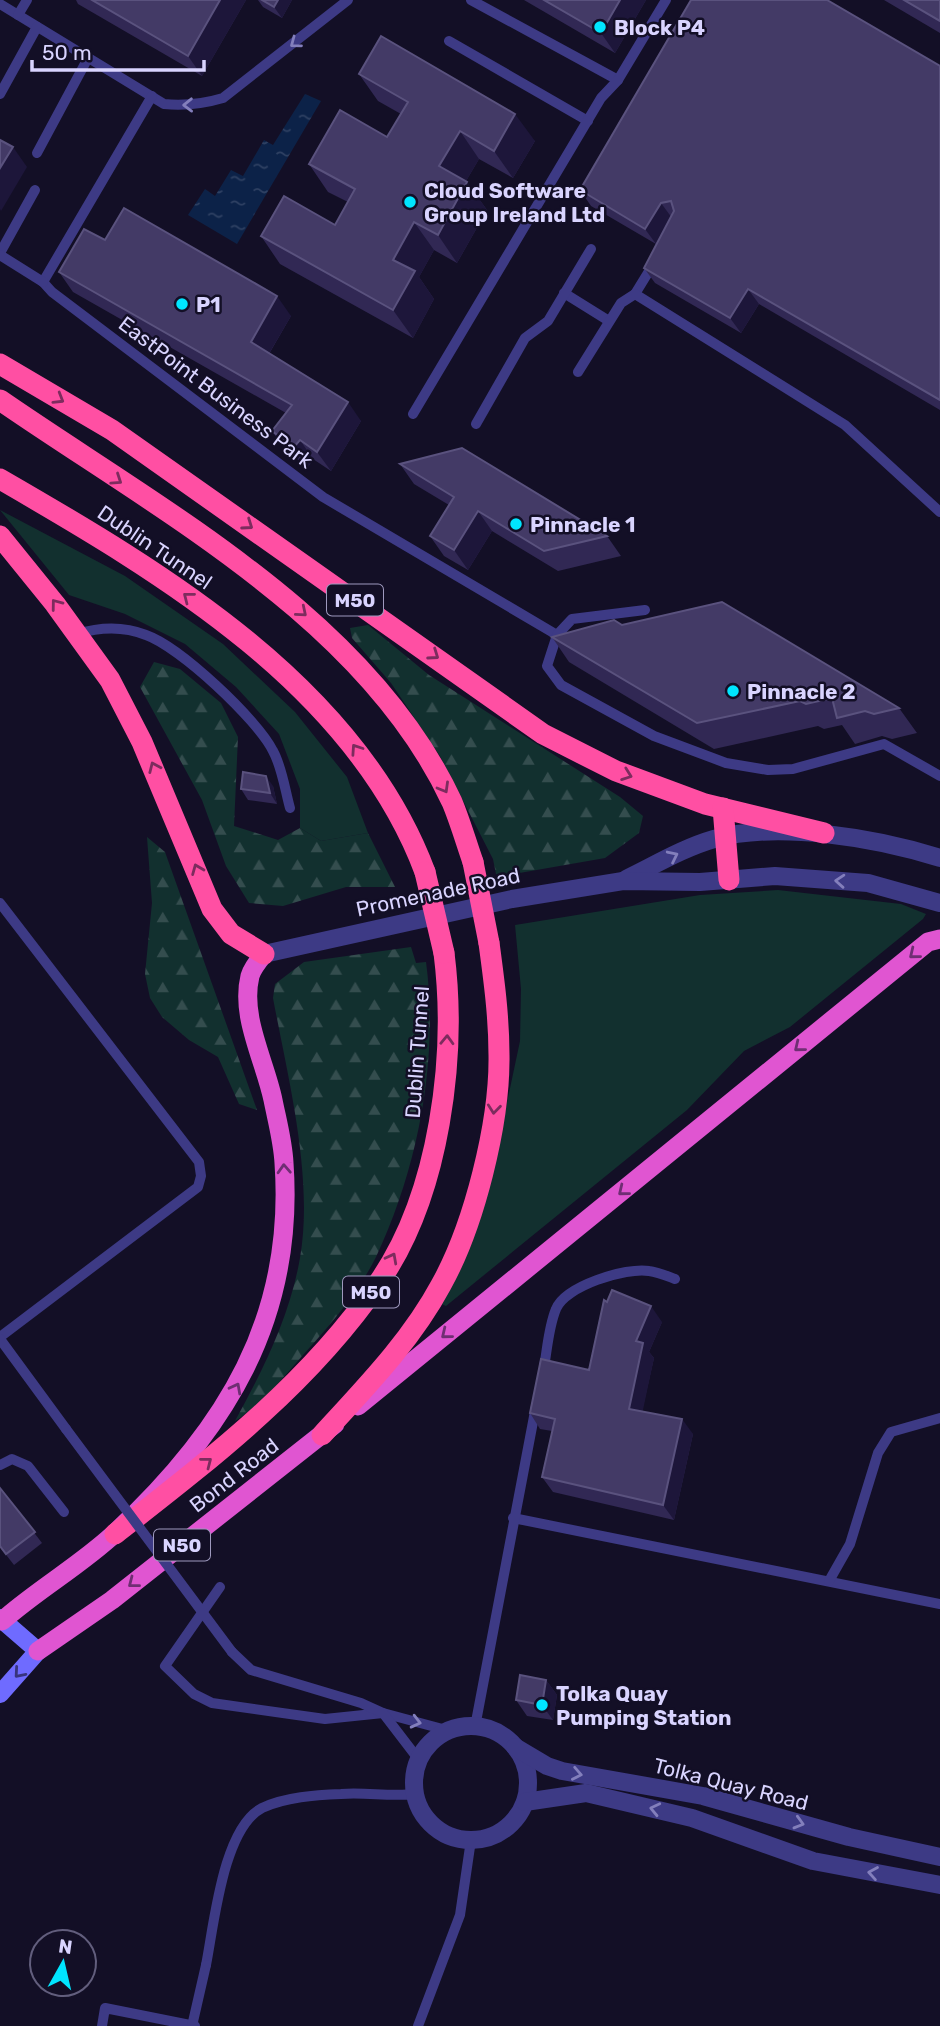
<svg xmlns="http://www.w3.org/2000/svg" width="940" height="2026" viewBox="0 0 940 2026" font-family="Rubik,sans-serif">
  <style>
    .green { fill: #12302f }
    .forest { fill: url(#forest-firs) }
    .water { fill: url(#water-ripples) }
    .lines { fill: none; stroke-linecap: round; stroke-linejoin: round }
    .service { stroke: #3d3a85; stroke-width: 10 }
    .minor { stroke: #3d3a85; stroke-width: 18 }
    .tertiary { stroke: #3d3a85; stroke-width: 18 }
    .secondary { stroke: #6f6bff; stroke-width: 18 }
    .trunk { stroke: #e055d1; stroke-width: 19 }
    .motorway { stroke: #ff4fa3; stroke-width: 21 }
    .service-bridge { stroke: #3d3a85; stroke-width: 10 }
    .motorway-bridge { stroke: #ff4fa3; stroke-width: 21 }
    .wall { fill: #312854 }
    .shaded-wall { fill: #1d163a }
    .building { fill: #433a66; stroke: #5a527e; stroke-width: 2 }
    .oneway { stroke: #837fbc }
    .oneway2 { stroke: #7d2c5e }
    .oneway3 { stroke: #6f2e73 }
    .oneway4 { stroke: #38347d }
    .poi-dot { fill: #00e5ff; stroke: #130f26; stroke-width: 2.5 }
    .labels { text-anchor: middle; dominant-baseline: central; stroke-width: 5; stroke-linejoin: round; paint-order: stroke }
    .shield { fill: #130f26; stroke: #9e99be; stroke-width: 2 }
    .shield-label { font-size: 19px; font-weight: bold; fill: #d9d4ff }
    .poi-label { font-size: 21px; font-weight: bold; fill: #d9d4ff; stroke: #130f26; text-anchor: start }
    .street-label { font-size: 21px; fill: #d9d4ff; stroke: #130f26 }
  </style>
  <defs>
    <pattern id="forest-firs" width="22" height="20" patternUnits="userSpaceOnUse" patternTransform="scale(1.75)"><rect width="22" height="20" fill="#12302f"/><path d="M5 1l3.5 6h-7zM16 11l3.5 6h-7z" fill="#344d4e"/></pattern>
    <pattern id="water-ripples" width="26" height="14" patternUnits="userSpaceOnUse" patternTransform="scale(1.75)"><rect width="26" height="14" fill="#0c2248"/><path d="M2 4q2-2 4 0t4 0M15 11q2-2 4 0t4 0" fill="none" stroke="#2f4163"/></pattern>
  </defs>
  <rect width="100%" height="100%" fill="#130f26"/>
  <g class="green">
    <path d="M0 510 125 576 223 644 295 712 347 777 368 833 321 841 300 828V789L279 734 236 687 185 644 125 614 69 595Z"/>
    <path d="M778 890 901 904 926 914 923 919 790 1027 744 1051 687 1110 446 1306 441 1304 491 1178 520 1041 521 989 515 925 700 895Z"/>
  </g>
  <g class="forest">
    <path d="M368 625 429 675 620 797 643 816 639 833 605 858 502 876 496 874 493 859 440 756 391 683 352 638 350 628Z"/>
    <path d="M154 662 180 669 221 703 238 737 234 826 278 840 300 828 321 841 368 833 395 887H346L283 906 249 903 226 866 202 800 140 687Z"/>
    <path d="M147 837 165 852 257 1110 239 1104 218 1057 189 1040 162 1017 150 998 145 974 152 903Z"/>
    <path d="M411 947 416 963 426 962C439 1059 418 1168 376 1257 358 1293 330 1325 303 1355 282 1379 262 1404 235 1421 263 1370 290 1316 300 1258 314 1178 288 1078 273 998L275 984 304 962Z"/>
  </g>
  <path class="water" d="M305 94 321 101 237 244 188 215 205 189 215 196 231 170 243 176 264 140 273 145Z"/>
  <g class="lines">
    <g class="service">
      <path d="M471 0 618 80"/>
      <path d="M0 4 164 104C186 106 203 104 223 98L348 0"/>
      <path d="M18 15 27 0"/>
      <path d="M449 41 588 121"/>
      <path d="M0 94 37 27"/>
      <path d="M152 96 43 282 52 292 323 497 557 635"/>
      <path d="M37 153 88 58"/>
      <path d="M0 253 35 190"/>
      <path d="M0 255 43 282"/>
      <path d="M564 293 609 321"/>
      <path d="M635 294 654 263"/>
      <path d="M578 372 621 303 635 294 845 425 940 512"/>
      <path d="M413 414 601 98 618 80 666 0"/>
      <path d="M476 424 525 338 548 321 591 249"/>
      <path d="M645 610 572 619 557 635 547 666 561 685 654 736 726 763 768 770 793 769 884 744 940 776"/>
      <path d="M77 634C100 627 123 626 146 635 180 647 257 719 273 751 282 767 285 790 290 808"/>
      <path d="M0 903 199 1162 201 1176 198 1187 0 1337"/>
      <path d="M0 1339 66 1429"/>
      <path d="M543 1373C547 1353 548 1328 556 1309 565 1286 626 1267 649 1271 658 1272 667 1276 675 1279"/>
      <path d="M0 1465 12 1459 28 1466 64 1512"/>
      <path d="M513 1518 940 1604"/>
      <path d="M829 1581 850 1544 878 1453 891 1432 940 1418"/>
      <path d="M220 1587 165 1666 194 1694 212 1703 325 1719 383 1713 450 1731"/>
      <path d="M232 1652 251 1670 361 1703 383 1713 419 1760"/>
      <path d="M475 1727 536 1406"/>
      <path d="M206 1965C214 1925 223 1828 262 1808 285 1797 316 1795 341 1794 366 1792 391 1797 415 1794"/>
      <path d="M102 2026 105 2008 195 2026"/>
      <path d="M418 2026 460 1915 471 1840"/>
    </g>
    <g class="minor">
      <circle cx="471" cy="1783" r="57"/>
      <path d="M515 1747 547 1766 562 1771 703 1796 849 1837 940 1857"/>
      <path d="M525 1802 586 1793 692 1818 813 1861 940 1885"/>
    </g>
    <g class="tertiary">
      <path d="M626 879C655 865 683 848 714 839 778 821 877 838 940 858"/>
      <path d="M264 954 512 899 623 881 700 882 775 876 868 883 940 903"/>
    </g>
    <path class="secondary" d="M0 1618 38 1651 0 1694"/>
    <g class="trunk">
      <path d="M358 1406 928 942 940 939"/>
      <path d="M2 1621C38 1589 81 1565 115 1533 226 1430 295 1318 284 1163 283 1142 277 1120 273 1100 265 1061 240 1017 250 976 252 969 259 960 264 954"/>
      <path d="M38 1651 112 1600 335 1424"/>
    </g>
    <g class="motorway">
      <path d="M0 364 112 430 543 734 616 771 705 804 824 833"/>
      <path d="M0 400C159 510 367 619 452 802 460 821 466 842 473 862"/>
      <path d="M0 479C163 573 356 687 425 872"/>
      <path d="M0 536 55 604 110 680 142 742 212 909 231 934 264 954"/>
      <path d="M723 808 729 880"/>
      <path d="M322 1435C365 1388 411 1341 441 1285 474 1226 500 1123 499 1055 499 1017 494 980 489 943"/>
      <path d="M115 1534C211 1459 309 1384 379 1282 440 1194 457 1056 444 953"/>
    </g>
    <g class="service-bridge">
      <path d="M66 1429 232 1652"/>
      <path d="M192 2026 206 1965"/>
    </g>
    <g class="motorway-bridge">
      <path d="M473 862 489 943"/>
      <path d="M425 872 444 953"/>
    </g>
  </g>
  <g class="wall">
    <path d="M76 0H246L202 76 78 4Z"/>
    <path d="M258 0H292L282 18 263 7Z"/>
    <path d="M524 0H646L615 53Z"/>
    <path d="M884 0H940V33Z"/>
    <path d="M940 66V410L759 304 741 333 655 283 644 268 661 236 656 244 591 206 580 190Z"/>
    <path d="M359 74 535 141 513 178 479 159 466 181 487 210 457 263 434 250 419 277 434 299 413 338 280 264 261 236 335 225 348 202 328 192 309 164 387 137 401 114 378 101Z"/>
    <path d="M105 240 291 316 269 354 361 421 331 471 313 459 308 467 286 451 272 431 286 413 73 292 59 272Z"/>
    <path d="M400 464 607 536 621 556 558 571 492 531 468 570 444 556 430 536 449 505 414 484Z"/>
    <path d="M622 625 899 708 917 733 892 739 882 736 855 744 842 725 824 729 818 726 714 749 569 662 552 637Z"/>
    <path d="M273 786 277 804 248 800 241 789Z"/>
    <path d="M662 1322 649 1352 654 1358 642 1411 693 1434 674 1520 553 1492 542 1477 552 1431 540 1429 530 1413 589 1370Z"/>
    <path d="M0 1488 42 1543 14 1565 0 1547Z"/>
    <path d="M546 1680 557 1695 553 1720 527 1716 516 1700Z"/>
  </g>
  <g class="shaded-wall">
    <path d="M220 0H246L202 76 188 56Z"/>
    <path d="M278 0H292L282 18 274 7Z"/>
    <path d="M620 0H646L615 53 601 33Z"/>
    <path d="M515 114 535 141 513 178 494 151Z"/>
    <path d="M460 131 479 159 459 193 439 166Z"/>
    <path d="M13 147 27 167 1 211 0 209V168Z"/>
    <path d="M467 182 487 210 457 263 438 235Z"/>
    <path d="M661 203 672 218 656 244 645 229Z"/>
    <path d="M414 222 434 250 419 277 434 299 413 338 393 310V260Z"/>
    <path d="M748 289 759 304 741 333 730 318Z"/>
    <path d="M277 296 291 316 264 362 251 342Z"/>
    <path d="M348 402 361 421 331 471 317 452Z"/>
    <path d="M300 440 313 459 308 467 294 447Z"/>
    <path d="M478 511 492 531 468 570 454 550Z"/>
    <path d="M266 776 273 786 277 804 270 793Z"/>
    <path d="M651 1306 662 1322 649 1352 654 1358 640 1424 629 1409 636 1341Z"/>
    <path d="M682 1419 693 1434 674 1520 663 1505Z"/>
    <path d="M546 1680 557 1695 553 1720 542 1705Z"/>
  </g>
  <g class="building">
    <path d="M92 0H220L188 56Z"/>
    <path d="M262 0H278L274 7Z"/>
    <path d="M544 0H620L601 33Z"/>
    <path d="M691 0H827L940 66V400L748 289 730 318 644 268 674 211 671 201 661 203 645 229 580 190Z"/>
    <path d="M904 0H940V21Z"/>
    <path d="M381 36 515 114 494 151 460 131 439 166 467 182 438 235 414 222 393 260 415 271 393 310 261 236 284 196 335 225 355 189 309 164 340 110 387 137 408 102 359 74Z"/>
    <path d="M0 140 13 147 0 168Z"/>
    <path d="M124 208 277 296 251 342 348 402 317 452 300 440 294 447 272 431 292 405 59 272 84 229 105 240Z"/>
    <path d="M462 448 607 536 544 551 478 511 454 550 430 536 454 497 400 464Z"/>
    <path d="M722 602 899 708 874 714 865 711 837 718 832 698 806 704 800 701 697 723 552 637 614 620 622 625Z"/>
    <path d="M243 772 266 776 270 793 241 789Z"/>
    <path d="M612 1290 651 1306 636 1341 643 1343 629 1409 682 1419 663 1505 542 1477 555 1419 530 1413 541 1359 589 1370 604 1300 607 1302Z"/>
    <path d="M0 1488 35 1532 6 1554 0 1546Z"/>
    <path d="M520 1675 546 1680 542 1705 516 1700Z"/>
  </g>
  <defs><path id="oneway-chevron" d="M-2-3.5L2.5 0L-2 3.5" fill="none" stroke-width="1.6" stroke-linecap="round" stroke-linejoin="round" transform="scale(1.75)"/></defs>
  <g class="oneway">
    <use href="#oneway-chevron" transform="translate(295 43) rotate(143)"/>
    <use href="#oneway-chevron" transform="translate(188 105) rotate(179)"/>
    <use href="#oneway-chevron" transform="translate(673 856) rotate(-26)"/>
    <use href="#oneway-chevron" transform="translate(840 881) rotate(-176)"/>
    <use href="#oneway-chevron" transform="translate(416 1722) rotate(14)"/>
    <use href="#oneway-chevron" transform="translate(577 1774) rotate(11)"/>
    <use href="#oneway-chevron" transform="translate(655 1809) rotate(-167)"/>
    <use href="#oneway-chevron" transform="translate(799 1823) rotate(16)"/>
    <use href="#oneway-chevron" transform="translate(873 1873) rotate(-170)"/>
  </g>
  <g class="oneway2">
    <use href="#oneway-chevron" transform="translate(59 399) rotate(31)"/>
    <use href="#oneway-chevron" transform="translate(117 480) rotate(34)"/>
    <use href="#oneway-chevron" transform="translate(248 525) rotate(35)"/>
    <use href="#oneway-chevron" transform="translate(188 597) rotate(-142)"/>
    <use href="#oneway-chevron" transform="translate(56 604) rotate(-127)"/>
    <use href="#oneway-chevron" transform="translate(302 612) rotate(40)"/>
    <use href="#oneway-chevron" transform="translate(434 655) rotate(35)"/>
    <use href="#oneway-chevron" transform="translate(356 749) rotate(-124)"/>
    <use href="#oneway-chevron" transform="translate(154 767) rotate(-114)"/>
    <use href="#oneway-chevron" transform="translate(627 775) rotate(20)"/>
    <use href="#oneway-chevron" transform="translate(444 788) rotate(60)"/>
    <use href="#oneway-chevron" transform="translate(197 869) rotate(-112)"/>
    <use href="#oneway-chevron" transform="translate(447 1040) rotate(-88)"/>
    <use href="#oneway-chevron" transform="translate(494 1109) rotate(96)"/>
    <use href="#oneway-chevron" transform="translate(392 1258) rotate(-62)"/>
    <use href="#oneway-chevron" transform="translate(207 1462) rotate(-38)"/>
  </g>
  <g class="oneway3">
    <use href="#oneway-chevron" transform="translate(914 954) rotate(141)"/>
    <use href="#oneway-chevron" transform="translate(799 1047) rotate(141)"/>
    <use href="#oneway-chevron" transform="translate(284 1169) rotate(-93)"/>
    <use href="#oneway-chevron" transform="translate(623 1191) rotate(141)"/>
    <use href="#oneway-chevron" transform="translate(446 1334) rotate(141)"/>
    <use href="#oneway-chevron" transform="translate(236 1388) rotate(-62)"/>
    <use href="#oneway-chevron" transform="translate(133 1583) rotate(142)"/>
  </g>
  <use class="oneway4" href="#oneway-chevron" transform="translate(19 1673) rotate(131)"/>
  <g class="poi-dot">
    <circle cx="600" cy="27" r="7"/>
    <circle cx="410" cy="202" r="7"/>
    <circle cx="182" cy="304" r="7"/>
    <circle cx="516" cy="524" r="7"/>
    <circle cx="733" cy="691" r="7"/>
    <circle cx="542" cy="1705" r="7"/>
  </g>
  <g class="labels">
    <g class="shield">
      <rect x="327" y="584.5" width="56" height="31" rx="5"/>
      <rect x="343" y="1276.5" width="56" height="31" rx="5"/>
      <rect x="154" y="1529.5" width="56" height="31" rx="5"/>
    </g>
    <g class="shield-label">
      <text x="355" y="600">M50</text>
      <text x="371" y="1292">M50</text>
      <text x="182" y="1545">N50</text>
    </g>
    <g class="poi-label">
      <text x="614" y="27">Block P4</text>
      <text x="424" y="190">Cloud Software<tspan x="424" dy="24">Group Ireland Ltd</tspan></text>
      <text x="196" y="304">P1</text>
      <text x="530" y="524">Pinnacle 1</text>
      <text x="747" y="691">Pinnacle 2</text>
      <text x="556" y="1693">Tolka Quay<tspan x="556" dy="24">Pumping Station</tspan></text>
    </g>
    <g class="street-label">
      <text transform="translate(216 392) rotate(37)">EastPoint Business Park</text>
      <text transform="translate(155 547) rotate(34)">Dublin Tunnel</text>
      <text transform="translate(438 892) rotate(-12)">Promenade Road</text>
      <text transform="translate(417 1052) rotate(-86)">Dublin Tunnel</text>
      <text transform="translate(234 1475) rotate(-38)">Bond Road</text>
      <text transform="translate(731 1784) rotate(14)">Tolka Quay Road</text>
    </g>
  </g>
  <g transform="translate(63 1963) rotate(8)"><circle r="33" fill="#130f26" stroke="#625e7d" stroke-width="2"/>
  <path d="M0-5L12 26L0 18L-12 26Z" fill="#00e5ff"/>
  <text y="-10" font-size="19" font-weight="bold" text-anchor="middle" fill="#d9d4ff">N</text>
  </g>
  <path d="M32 60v10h172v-10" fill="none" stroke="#d9d4ff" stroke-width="3.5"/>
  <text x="42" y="60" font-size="21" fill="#d9d4ff" stroke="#130f26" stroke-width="5" paint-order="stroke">50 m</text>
</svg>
